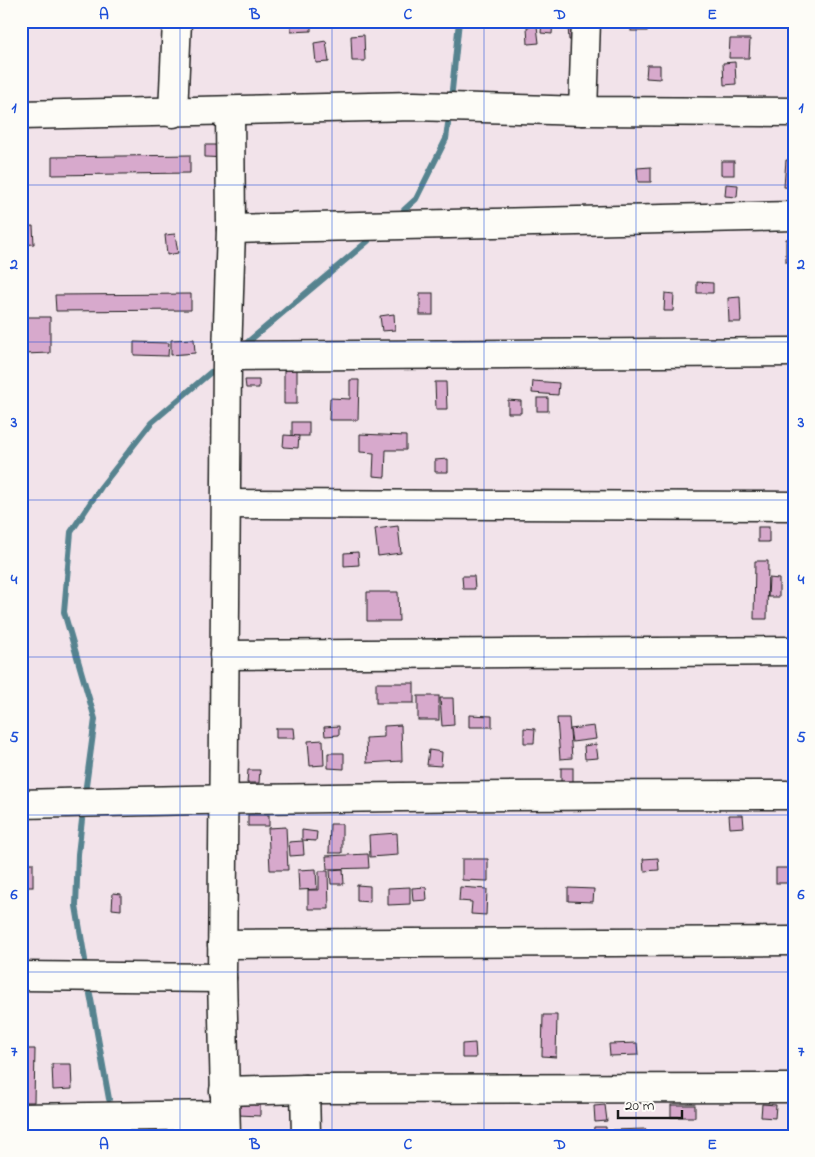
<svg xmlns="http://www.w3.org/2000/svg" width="815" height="1157" viewBox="0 0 815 1157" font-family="'Indie Flower',sans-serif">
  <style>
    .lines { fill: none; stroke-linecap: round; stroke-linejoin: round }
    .stream { stroke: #56838f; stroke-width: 6 }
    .building { fill: #d7a9cc; stroke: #1c1c1c }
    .minor-casing { stroke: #1c1c1c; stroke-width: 31 }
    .minor { stroke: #fdfcf7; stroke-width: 28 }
    .grid { fill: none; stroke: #1d4ed8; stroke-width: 1; stroke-opacity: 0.55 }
    .neatline { fill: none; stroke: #1d4ed8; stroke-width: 2 }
    .grid-label { font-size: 16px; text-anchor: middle; font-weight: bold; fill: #1d4ed8 }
  </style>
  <rect width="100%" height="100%" fill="#f2e3ea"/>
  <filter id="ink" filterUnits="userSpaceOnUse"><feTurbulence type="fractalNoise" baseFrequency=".02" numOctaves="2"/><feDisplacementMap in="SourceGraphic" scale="10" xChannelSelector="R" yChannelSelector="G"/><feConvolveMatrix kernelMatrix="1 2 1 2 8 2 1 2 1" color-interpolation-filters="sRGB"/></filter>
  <g filter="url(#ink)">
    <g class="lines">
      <g class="stream">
        <path d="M452 90 459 21"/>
        <path d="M404 210 416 199 446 139 448 124"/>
        <path d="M243 346 368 241"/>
        <path d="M86 786 95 719 64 612 71 532 101 487 151 423 211 372"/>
        <path d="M82 820 78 854 76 906 85 960"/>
        <path d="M90 994 109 1099"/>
        <path d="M116 1134V1136"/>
      </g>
    </g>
    <g class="building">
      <path d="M311 21V31L291 32V22Z"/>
      <path d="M542 21H553L552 34 541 33Z"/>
      <rect x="631" y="21" width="16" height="10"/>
      <rect x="747" y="21" width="13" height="7"/>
      <path d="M577 25 578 39 569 40 568 26Z"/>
      <path d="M537 26 539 43 528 44 527 27Z"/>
      <path d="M364 35 365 61H352L351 36Z"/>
      <path d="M730 39H750L749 58H729Z"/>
      <path d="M326 41 329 62 316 63 314 43Z"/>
      <path d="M735 62 736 84 724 85 723 63Z"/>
      <path d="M647 65H660V79L646 78Z"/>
      <path d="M205 145H228V158L205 157Z"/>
      <path d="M190 155V173L52 175V157Z"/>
      <path d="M786 160 794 161V188L784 187Z"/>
      <rect x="721" y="161" width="13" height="14"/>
      <path d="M651 167V182H638L637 168Z"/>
      <path d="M726 184 738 185 737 197 725 196Z"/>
      <path d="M33 226 34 244 21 245V227Z"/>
      <path d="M175 234 178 253 167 255 165 235Z"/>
      <path d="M794 238V262H786V239Z"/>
      <path d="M697 282 713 283V293H697Z"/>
      <rect x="420" y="293" width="13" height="22"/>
      <path d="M665 293 674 294 673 311H664Z"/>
      <path d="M191 294V310L56 311 55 295Z"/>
      <path d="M740 297 741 322H729L728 298Z"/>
      <path d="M394 314 395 330 382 331 380 316Z"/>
      <path d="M24 317H50V353L24 354Z"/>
      <path d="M194 339 195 353 171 355V340Z"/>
      <path d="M134 342 169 343 168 356 134 355Z"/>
      <path d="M297 368V404H284V369Z"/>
      <path d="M245 380H259V388H246Z"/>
      <path d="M350 380H359L358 420H329L330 398 350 399Z"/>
      <path d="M533 381 559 383 558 395 532 393Z"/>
      <path d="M435 382H446L447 409H436Z"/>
      <rect x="537" y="398" width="11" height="13"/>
      <path d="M508 400 521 401V413H508Z"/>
      <rect x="292" y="422" width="17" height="14"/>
      <path d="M360 434 406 436V450H386L385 477 373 476 374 453 360 452Z"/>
      <path d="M284 435 299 436 298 448 283 447Z"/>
      <path d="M448 459V472H435V460Z"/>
      <path d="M398 526 401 553 378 556 375 529Z"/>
      <rect x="758" y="527" width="11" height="15"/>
      <path d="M358 552 359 565 344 566V553Z"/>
      <path d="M755 561H768L767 619H754Z"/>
      <path d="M462 576H474L475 589H463Z"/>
      <path d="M769 578 779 579V597H768Z"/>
      <path d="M367 592H398L399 621H367Z"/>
      <rect x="376" y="683" width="38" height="20"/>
      <rect x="418" y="696" width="21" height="24"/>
      <path d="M440 698H453L454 725 442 726Z"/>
      <path d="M469 715 492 716V727H469Z"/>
      <path d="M557 718H569L572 758 560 759Z"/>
      <path d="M401 725 402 761 367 763 366 738 384 737V726Z"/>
      <path d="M339 726V735L325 736 324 727Z"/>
      <path d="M594 726 596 739 572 742 570 729Z"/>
      <path d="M276 728H294L295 738H276Z"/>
      <path d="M524 728 535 729 534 743H524Z"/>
      <path d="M323 740 324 765 310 766 308 741Z"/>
      <path d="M596 744 598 758 585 759 584 746Z"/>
      <path d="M429 750 442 752 441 766 427 765Z"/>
      <path d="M328 753H344V769L328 768Z"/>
      <rect x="561" y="768" width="12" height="18"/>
      <path d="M248 770H260L259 783H247Z"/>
      <rect x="248" y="815" width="21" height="11"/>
      <path d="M729 815H743L744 827 730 828Z"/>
      <path d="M330 824H342V853H329Z"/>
      <path d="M286 827 288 870H270L268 828Z"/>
      <path d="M302 830 317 832 316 841 302 840Z"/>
      <path d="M397 833 398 855 370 857 369 835Z"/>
      <path d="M303 841 304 855 290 856 289 842Z"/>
      <path d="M368 854 369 868 327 869 326 856Z"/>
      <path d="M658 858 659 870 644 871 643 859Z"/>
      <path d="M462 859H488V881L462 880Z"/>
      <rect x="21" y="863" width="12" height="24"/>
      <rect x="776" y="868" width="16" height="15"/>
      <path d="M316 869 317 889 299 890 298 870Z"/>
      <path d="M343 869 344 884H331L330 870Z"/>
      <path d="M319 871H328L329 909H308V890H319Z"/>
      <path d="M357 885 370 886V902L357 901Z"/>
      <path d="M410 887V904L388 905V888Z"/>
      <path d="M426 887 427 900 413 901 412 888Z"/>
      <path d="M460 887 487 889 486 915 471 914 472 902 459 901Z"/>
      <path d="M568 888 594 889 593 902 568 901Z"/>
      <path d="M113 893 121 894V910L112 909Z"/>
      <path d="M543 1015H557L556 1057 542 1056Z"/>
      <path d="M475 1043 476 1058H462V1044Z"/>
      <path d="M637 1043 638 1055 610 1056 609 1044Z"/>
      <path d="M23 1049H35L34 1102H22Z"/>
      <path d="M52 1064H71L72 1089 53 1090Z"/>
      <path d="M238 1100H260V1116L238 1115Z"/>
      <path d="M762 1104 776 1105 775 1118 761 1117Z"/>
      <path d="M605 1105 607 1121 595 1122 594 1106Z"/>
      <rect x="671" y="1105" width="24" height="12"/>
      <path d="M594 1127H606V1136H593Z"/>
      <rect x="149" y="1129" width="15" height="7"/>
      <path d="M646 1129 647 1136H613V1130Z"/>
    </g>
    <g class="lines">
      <defs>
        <g id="minor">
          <path d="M583 111 586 21"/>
          <path d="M173 113 177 21"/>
          <path d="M21 115 414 106 583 111 794 112"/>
          <path d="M231 229 794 216"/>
          <path d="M227 356 794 352"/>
          <path d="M226 504 794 506"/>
          <path d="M224 655 794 651"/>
          <path d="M21 804C279 797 536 795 794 795"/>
          <path d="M222 944 794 941"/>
          <path d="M21 976 222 978"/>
          <path d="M305 1089 306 1136"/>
          <path d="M224 1091 305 1089 794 1088"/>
          <path d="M21 1118 225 1115"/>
          <path d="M226 1136 222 978 227 356 231 229 230 112"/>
        </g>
      </defs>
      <use href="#minor" class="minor-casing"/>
      <use href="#minor" class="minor"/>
    </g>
  </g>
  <path class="grid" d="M180 21V1136M332 21V1136M484 21V1136M636 21V1136M21 185H794M21 342H794M21 500H794M21 657H794M21 815H794M21 972H794"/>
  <rect width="815" height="1157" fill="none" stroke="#fdfcf7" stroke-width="55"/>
  <path d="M618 1110v8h64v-8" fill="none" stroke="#1c1c1c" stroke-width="2.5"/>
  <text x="625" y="1110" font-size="15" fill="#1c1c1c" stroke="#fdfcf7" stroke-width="4" paint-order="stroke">20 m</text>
  <rect x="28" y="28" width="760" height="1102" class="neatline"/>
  <g class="grid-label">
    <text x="104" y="19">A</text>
    <text x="255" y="19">B</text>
    <text x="408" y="19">C</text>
    <text x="560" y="19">D</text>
    <text x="712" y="19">E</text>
    <text x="14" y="112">1</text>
    <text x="801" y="112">1</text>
    <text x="14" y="269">2</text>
    <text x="801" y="269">2</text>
    <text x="14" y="427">3</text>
    <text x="801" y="427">3</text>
    <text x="14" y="584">4</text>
    <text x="801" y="584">4</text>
    <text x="14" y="742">5</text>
    <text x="801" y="742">5</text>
    <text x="14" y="899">6</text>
    <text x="801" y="899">6</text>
    <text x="14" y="1056">7</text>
    <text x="801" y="1056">7</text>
    <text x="104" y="1149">A</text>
    <text x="255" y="1149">B</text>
    <text x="408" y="1149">C</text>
    <text x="560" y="1149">D</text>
    <text x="712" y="1149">E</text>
  </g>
</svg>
